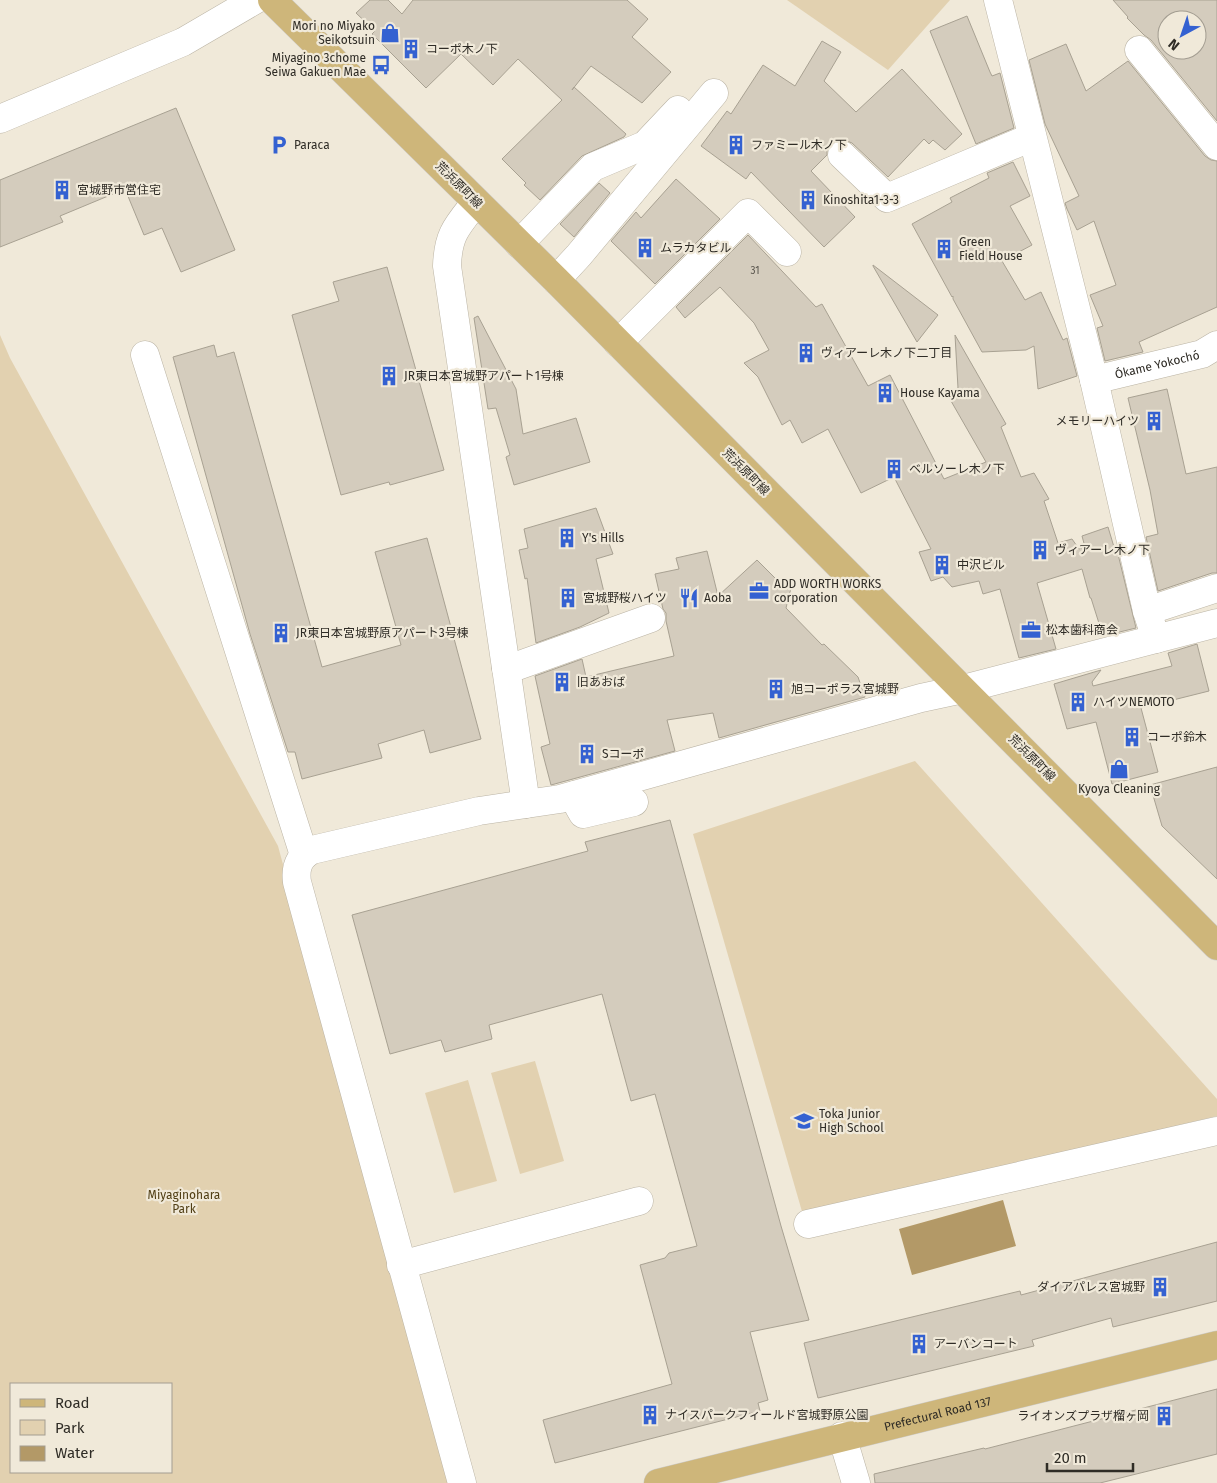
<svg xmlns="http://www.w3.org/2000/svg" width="1217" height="1483" viewBox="0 0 1217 1483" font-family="'Fira Sans','Noto Sans JP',sans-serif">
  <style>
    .green { fill: #e2d1b0; fill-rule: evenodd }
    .water { fill: #b39967 }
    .building { fill: #d4ccbd; stroke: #a8a192; fill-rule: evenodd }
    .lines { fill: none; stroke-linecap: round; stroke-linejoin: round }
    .minor-casing { stroke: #bbb4a5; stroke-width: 29 }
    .major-casing { stroke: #cdcccb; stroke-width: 29 }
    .minor { stroke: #fff; stroke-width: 28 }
    .major { stroke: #ceb67a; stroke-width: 28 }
    .labels { text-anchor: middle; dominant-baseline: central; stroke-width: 4.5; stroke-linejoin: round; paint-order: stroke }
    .number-label { font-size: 10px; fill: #58544c }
    .poi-label { font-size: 12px; fill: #2f2c26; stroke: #f0e9d9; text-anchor: start }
    .street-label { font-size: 12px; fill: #2f2c26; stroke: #f0e9d9 }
    .park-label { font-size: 12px; fill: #503e14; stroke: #f0e9d9 }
  </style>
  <rect width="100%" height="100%" fill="#f0e9d9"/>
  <g class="green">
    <path d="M787 0H950L888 70Z"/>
    <path d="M0 335 10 358 278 846 450 1483H0ZM11 1384H171V1472H11Z"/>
    <path d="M915 761 1217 1099V1116L803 1215 693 834Z"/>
    <path d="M535 1061 564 1161 520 1174 491 1073Z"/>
    <path d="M468 1080 497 1181 454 1193 425 1093Z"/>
  </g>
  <path class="water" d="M1003 1200 1016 1246 912 1275 899 1229Z"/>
  <g class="building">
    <path d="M370 0H388L402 14 413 0H627L648 19 632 37 671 72 642 103 591 66 572 90 574 87 626 134 624 137 582 156 540 200 524 185 526 183 502 159 562 100 518 59 493 85 461 54 426 88 372 34 375 31 356 13Z"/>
    <path d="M1113 0H1217V121L1151 40 1144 35 1127 18 1128 17ZM1167 20H1197V50H1167Z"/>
    <path d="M967 16 990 72 992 76 1000 73 1014 128 976 144 930 31Z"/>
    <path d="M822 41 841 52 824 81 856 112 902 69 962 134 945 150 933 140 929 144 924 139 888 177 852 143 842 139 831 144 827 151V155L811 171 855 217 824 247 751 172 746 179 701 146 727 111 731 114 763 65 795 86Z"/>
    <path d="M1066 44 1086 91 1128 61 1205 156 1211 160 1217 161V307L1139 342 1143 352 1105 361 1097 328 1103 326 1090 295 1116 285 1094 221 1077 230 1067 209 1065 203 1079 196 1045 124 1029 60Z"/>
    <path d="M176 108 235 250 181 272 162 228 144 235 125 189 60 216 63 222 0 247V180Z"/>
    <path d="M1013 162 1030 196 1010 206 1032 245 1002 261 1025 300 1041 292 1063 340 1067 338 1077 376 1038 389 1034 346 1026 350 982 352 953 299V296L952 297 912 224 952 202 950 198 989 178 987 173Z"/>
    <path d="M676 179 720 219 655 284 611 241 636 212 641 218Z"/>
    <path d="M599 183 610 193 574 237 560 224Z"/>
    <path d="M748 235 816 307 822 304 868 386 890 375 944 479 986 462 947 394 958 388 955 335 1006 424 1001 427 1021 477 1034 473 1049 499 1044 501 1058 543 1072 539 1079 549 1085 547 1082 536 1108 527 1114 547 1116 546 1136 628 1103 636 1091 598H1090L1082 569 1037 583 1056 649 1019 658 1000 589 983 594 979 581 952 587 943 577 931 581 919 552 931 549 894 477 861 493 828 429 802 443 790 420 782 425 758 377 744 363 769 350 754 323 720 287 685 318 676 307Z"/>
    <path d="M873 265 938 315 917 342 873 266Z"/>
    <path d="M387 267 444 470 390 485 389 482 341 495 292 315 339 301 333 282Z"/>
    <path d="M478 316 516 389 523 434 576 418 590 462 514 485 506 457 510 455 496 408 488 409 474 318Z"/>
    <path d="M214 345 217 357 234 352 322 667 401 645 375 552 427 538 481 739 430 753 424 730 378 744 382 758 302 779 295 752H288L250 634 173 357Z"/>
    <path d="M1167 389 1186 474 1217 467V573H1212L1158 591 1146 537 1158 534 1150 490 1128 398Z"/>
    <path d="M596 508 613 554 596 559 609 613 580 627 536 643 527 578 525 579 519 550 528 548 524 529Z"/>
    <path d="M707 551 718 596 757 560 776 579 792 584 786 608 822 645 824 644 858 677 865 697 719 738 713 713 667 720 675 751 551 785 541 747 550 744 535 676 582 659 586 677 674 656 666 621V613L663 609 655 574 679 569 676 558Z"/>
    <path d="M1197 644 1209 691 1141 708 1158 772 1112 784 1096 722 1067 729 1054 684 1101 670 1092 682 1093 686 1172 666 1168 653Z"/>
    <path d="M1217 767V879L1162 826 1150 785Z"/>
    <path d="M670 820 781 1226 809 1320 750 1332 768 1400 758 1403 760 1411 555 1463 543 1420 672 1384 640 1265 665 1258 669 1253 697 1246 655 1094 631 1101 602 994 489 1025 492 1039 445 1052 441 1040 390 1054 352 915 588 851 585 842Z"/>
    <path d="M1217 1242V1301L1113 1327 1111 1318 1032 1340 1034 1346 818 1398 804 1343 1020 1291 1021 1295Z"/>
    <path d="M1217 1389V1454L1100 1483H875L874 1474 984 1448 985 1449Z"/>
  </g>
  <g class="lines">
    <defs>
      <g id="minor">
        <path d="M998 0 1094 380 1147 611 1156 639"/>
        <path d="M1139 50 1217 146"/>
        <path d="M0 119 183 42 255 0"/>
        <path d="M842 155 887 198 1032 137"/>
        <path d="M476 202C457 226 448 234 447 266L526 804"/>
        <path d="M519 244 593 167 645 145 678 110"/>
        <path d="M556 280 579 255 714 93"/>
        <path d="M618 343 748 213 787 252"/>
        <path d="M145 355 304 855"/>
        <path id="s1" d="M1094 380 1202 354 1217 345"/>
        <path d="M1147 611 1217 588"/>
        <path d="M506 668 517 666 651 618"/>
        <path d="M575 795 579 807 583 814 634 802"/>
        <path d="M808 1224 1217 1131"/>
        <path d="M401 1265 639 1201"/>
        <path d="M842 1436 856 1483"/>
        <path d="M462 1483 297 882C295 867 299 857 312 850L479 811 560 799 921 698 963 689 1217 623"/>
      </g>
      <g id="major">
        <path d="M272 0 556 280 1217 946"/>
        <path id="s2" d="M658 1483 1217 1345"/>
      </g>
    </defs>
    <use href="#minor" class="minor-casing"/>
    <use href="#major" class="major-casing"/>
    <use href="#minor" class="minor"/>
    <use href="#major" class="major"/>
  </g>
  <defs>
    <symbol id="shop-bare" viewBox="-9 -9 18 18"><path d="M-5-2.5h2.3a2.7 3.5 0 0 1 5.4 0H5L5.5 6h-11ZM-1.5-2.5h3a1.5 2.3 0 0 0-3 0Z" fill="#3461d1" stroke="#f0e9d9" stroke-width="2.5" paint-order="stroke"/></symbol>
    <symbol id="building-bare" viewBox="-9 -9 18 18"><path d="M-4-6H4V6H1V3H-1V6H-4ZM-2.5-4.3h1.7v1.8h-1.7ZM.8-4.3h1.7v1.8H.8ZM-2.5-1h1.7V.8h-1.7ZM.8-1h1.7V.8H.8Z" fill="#3461d1" stroke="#f0e9d9" stroke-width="2.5" paint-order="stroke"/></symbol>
    <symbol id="bus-bare" viewBox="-9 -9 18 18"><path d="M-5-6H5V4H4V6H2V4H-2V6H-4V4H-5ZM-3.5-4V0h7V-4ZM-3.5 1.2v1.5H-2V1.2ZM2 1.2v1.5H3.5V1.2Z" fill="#3461d1" stroke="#f0e9d9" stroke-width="2.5" paint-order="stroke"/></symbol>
    <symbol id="parking-bare" viewBox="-9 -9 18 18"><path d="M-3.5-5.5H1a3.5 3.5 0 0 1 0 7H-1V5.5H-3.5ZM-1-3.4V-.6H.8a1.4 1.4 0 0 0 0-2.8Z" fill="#3461d1" stroke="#f0e9d9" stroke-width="2.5" paint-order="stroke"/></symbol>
    <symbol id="office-bare" viewBox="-9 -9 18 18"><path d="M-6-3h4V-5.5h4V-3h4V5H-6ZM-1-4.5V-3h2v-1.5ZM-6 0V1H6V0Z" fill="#3461d1" stroke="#f0e9d9" stroke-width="2.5" paint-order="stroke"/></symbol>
    <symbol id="restaurant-bare" viewBox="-9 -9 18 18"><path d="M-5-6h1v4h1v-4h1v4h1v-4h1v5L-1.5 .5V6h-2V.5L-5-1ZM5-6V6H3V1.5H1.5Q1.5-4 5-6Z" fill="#3461d1" stroke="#f0e9d9" stroke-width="2.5" paint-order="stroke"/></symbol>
    <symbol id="school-bare" viewBox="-9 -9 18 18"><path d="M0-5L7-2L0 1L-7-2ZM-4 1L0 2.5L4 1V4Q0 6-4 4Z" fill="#3461d1" stroke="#f0e9d9" stroke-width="2.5" paint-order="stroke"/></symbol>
  </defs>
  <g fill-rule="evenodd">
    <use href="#shop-bare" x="376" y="19" width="28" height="28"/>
    <use href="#building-bare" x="397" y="35" width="28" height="28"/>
    <use href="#bus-bare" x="367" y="51" width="28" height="28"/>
    <use href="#parking-bare" x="265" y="131" width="28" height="28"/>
    <use href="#building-bare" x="722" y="131" width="28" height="28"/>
    <use href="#building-bare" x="48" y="176" width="28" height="28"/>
    <use href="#building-bare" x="794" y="186" width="28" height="28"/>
    <use href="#building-bare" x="631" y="234" width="28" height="28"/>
    <use href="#building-bare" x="930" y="235" width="28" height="28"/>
    <use href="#building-bare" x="792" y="339" width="28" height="28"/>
    <use href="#building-bare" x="375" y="362" width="28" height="28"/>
    <use href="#building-bare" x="871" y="379" width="28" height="28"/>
    <use href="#building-bare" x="1140" y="407" width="28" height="28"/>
    <use href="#building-bare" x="880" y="455" width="28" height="28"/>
    <use href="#building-bare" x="553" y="524" width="28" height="28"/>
    <use href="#building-bare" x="1026" y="536" width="28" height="28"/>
    <use href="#building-bare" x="928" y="551" width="28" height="28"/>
    <use href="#office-bare" x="745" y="577" width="28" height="28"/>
    <use href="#building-bare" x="554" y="584" width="28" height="28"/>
    <use href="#restaurant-bare" x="675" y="584" width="28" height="28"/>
    <use href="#office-bare" x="1017" y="616" width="28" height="28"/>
    <use href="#building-bare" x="267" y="619" width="28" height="28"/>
    <use href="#building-bare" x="548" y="668" width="28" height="28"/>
    <use href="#building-bare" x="762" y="675" width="28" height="28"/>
    <use href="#building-bare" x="1064" y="688" width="28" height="28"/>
    <use href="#building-bare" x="1118" y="723" width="28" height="28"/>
    <use href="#building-bare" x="573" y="740" width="28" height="28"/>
    <use href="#shop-bare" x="1105" y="755" width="28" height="28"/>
    <use href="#school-bare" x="790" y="1107" width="28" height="28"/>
    <use href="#building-bare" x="1146" y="1273" width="28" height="28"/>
    <use href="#building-bare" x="905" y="1330" width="28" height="28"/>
    <use href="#building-bare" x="636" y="1401" width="28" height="28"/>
    <use href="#building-bare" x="1150" y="1402" width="28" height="28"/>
  </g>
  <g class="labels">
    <g class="number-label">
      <text x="755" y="271">31</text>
    </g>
    <g class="poi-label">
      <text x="375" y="26" text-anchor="end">Mori no Miyako<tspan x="375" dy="14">Seikotsuin</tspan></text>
      <text x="426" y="49">コーポ木ノ下</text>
      <text x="366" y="58" text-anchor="end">Miyagino 3chome<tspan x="366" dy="14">Seiwa Gakuen Mae</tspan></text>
      <text x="294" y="145">Paraca</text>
      <text x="751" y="145">ファミール木ノ下</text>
      <text x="77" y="190">宮城野市営住宅</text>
      <text x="823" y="200">Kinoshita1-3-3</text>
      <text x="959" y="242">Green<tspan x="959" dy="14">Field House</tspan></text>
      <text x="660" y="248">ムラカタビル</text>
      <text x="821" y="353">ヴィアーレ木ノ下二丁目</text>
      <text x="404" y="376">JR東日本宮城野アパート1号棟</text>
      <text x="900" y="393">House Kayama</text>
      <text x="1139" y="421" text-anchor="end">メモリーハイツ</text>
      <text x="909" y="469">ベルソーレ木ノ下</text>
      <text x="582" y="538">Y's Hills</text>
      <text x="1055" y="550">ヴィアーレ木ノ下</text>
      <text x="957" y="565">中沢ビル</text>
      <text x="774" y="584">ADD WORTH WORKS<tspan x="774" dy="14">corporation</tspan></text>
      <text x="583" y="598">宮城野桜ハイツ</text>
      <text x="704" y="598">Aoba</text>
      <text x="1046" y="630">松本歯科商会</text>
      <text x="296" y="633">JR東日本宮城野原アパート3号棟</text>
      <text x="577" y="682">旧あおば</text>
      <text x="791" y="689">旭コーポラス宮城野</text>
      <text x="1093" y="702">ハイツNEMOTO</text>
      <text x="1147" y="737">コーポ鈴木</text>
      <text x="602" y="754">Sコーポ</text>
      <text x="1119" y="789" text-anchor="middle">Kyoya Cleaning</text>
      <text x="819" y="1114">Toka Junior<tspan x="819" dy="14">High School</tspan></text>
      <text x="1145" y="1287" text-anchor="end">ダイアパレス宮城野</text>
      <text x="934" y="1344">アーバンコート</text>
      <text x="665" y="1415">ナイスパークフィールド宮城野原公園</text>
      <text x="1149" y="1416" text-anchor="end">ライオンズプラザ榴ヶ岡</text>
    </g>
    <g class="street-label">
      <text transform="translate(459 185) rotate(45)">荒浜原町線</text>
      <text stroke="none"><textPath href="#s1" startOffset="65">Ókame Yokochó</textPath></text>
      <text transform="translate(746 472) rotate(45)">荒浜原町線</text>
      <text transform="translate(1032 758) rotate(45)">荒浜原町線</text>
      <text stroke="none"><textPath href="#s2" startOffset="288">Prefectural Road 137</textPath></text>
    </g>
    <g class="park-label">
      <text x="184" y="1195">Miyaginohara<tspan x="184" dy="14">Park</tspan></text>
    </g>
  </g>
  <rect x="10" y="1383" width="162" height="90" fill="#f0e9d9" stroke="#a39d91"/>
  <rect x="20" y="1399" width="25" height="8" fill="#ceb67a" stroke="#a39d91"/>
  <text x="55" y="1408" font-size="15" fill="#2f2c26">Road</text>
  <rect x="20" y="1420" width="25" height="15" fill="#e2d1b0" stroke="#a39d91"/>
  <text x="55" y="1433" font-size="15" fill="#2f2c26">Park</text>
  <rect x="20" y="1446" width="25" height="15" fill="#b39967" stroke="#a39d91"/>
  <text x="55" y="1458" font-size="15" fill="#2f2c26">Water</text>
  <g transform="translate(1182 35) rotate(220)"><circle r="24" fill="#f0e9d9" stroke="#a39d91"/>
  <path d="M0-4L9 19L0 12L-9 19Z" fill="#3461d1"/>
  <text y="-8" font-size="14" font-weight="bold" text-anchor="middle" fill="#2f2c26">N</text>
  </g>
  <path d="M1047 1463v8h86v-8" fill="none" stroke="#2f2c26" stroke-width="2.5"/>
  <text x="1054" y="1463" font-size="15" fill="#2f2c26" stroke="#f0e9d9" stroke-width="4" paint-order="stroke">20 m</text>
</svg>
